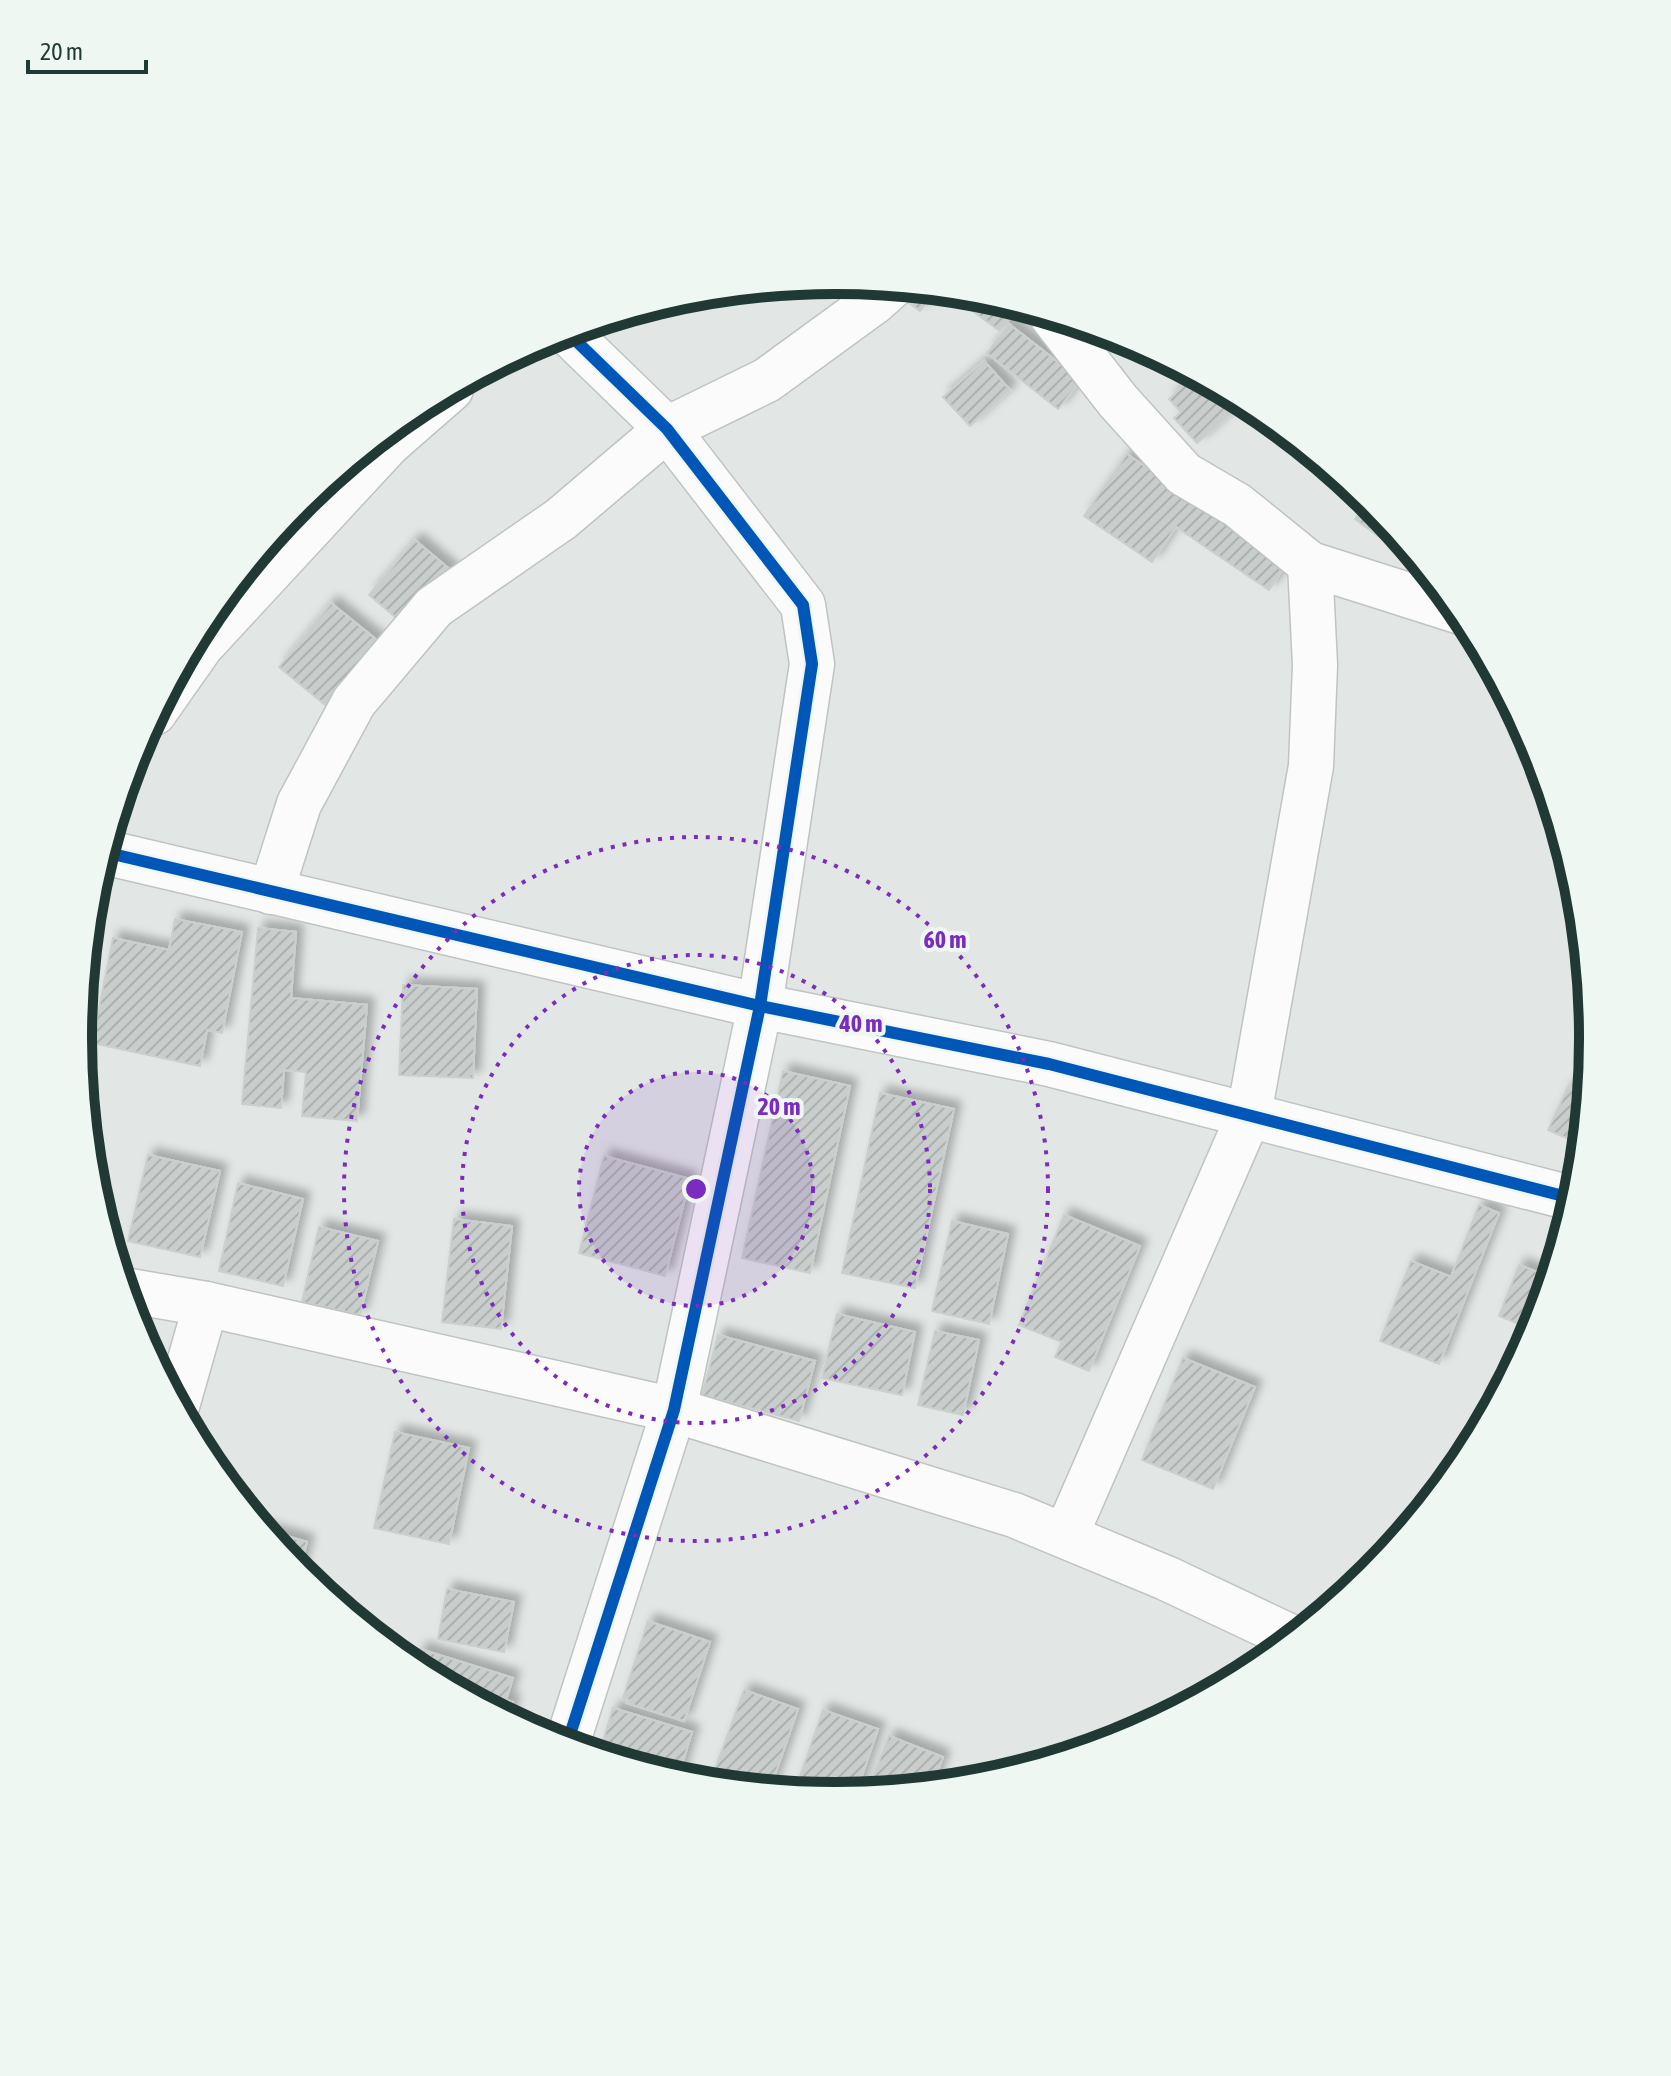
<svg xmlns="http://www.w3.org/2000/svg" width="1671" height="2076" viewBox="0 0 1671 2076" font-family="'Asap Condensed',sans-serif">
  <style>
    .building { fill: url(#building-hatch); stroke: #cbd0ce; stroke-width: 2; filter: url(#shadow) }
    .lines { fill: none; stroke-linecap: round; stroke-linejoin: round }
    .street-casing { stroke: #bfc4c2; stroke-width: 47 }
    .secondary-casing { stroke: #bec5c2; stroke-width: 47 }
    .street { stroke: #fbfbfb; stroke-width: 44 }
    .secondary { stroke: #fbfbfb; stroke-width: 44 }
    .cycleway-casing { stroke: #eff7f3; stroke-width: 17 }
    .cycleway { stroke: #0057b8; stroke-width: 12 }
    .ring { fill: none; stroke: #7b2cbf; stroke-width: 4; stroke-dasharray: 4 8 }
    .rim { fill: none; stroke: #213934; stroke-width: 10 }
    .centre { fill: #7b2cbf; stroke: #eff7f3; stroke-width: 4 }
    .ring-label { font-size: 24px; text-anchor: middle; font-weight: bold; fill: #7b2cbf; stroke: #eff7f3; stroke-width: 8; stroke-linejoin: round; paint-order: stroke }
  </style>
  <defs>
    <pattern id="building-hatch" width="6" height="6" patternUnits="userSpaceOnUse" patternTransform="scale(2)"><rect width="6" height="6" fill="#c9cecc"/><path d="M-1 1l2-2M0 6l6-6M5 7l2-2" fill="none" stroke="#acb2b0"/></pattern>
    <filter id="shadow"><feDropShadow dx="7" dy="-7" stdDeviation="4" flood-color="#0004"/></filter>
  </defs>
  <rect width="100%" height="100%" fill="#e2e7e5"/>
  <g class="building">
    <path d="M906 287 936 290 920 311 900 296Z"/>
    <path d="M945 291 984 295 1019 306 1000 331Z"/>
    <path d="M1009 324 1081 380 1058 409 987 353Z"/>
    <path d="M984 361 1010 390 970 426 943 397Z"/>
    <path d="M1195 375 1244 402 1197 443 1174 418 1181 412 1169 399Z"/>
    <path d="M1127 454 1286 564 1269 590 1176 527 1152 562 1084 516Z"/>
    <path d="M1369 501 1371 503 1430 574 1355 519Z"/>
    <path d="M415 540 453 572 407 627 369 595Z"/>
    <path d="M331 603 383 645 330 709 279 667Z"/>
    <path d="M175 919 242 932 222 1033 207 1030 200 1066 92 1043 113 938 169 950Z"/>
    <path d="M258 928 296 932 291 998 367 1005 357 1121 302 1116 306 1072 284 1070 281 1108 242 1104Z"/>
    <path d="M403 985 477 989 473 1078 399 1075Z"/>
    <path d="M783 1071 850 1086 810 1273 742 1258Z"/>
    <path d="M1568 1087 1587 1096 1582 1145 1548 1130Z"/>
    <path d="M880 1093 954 1109 915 1288 842 1273Z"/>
    <path d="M148 1155 220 1171 200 1257 128 1241Z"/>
    <path d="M604 1156 690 1179 665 1276 579 1253Z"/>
    <path d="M238 1183 303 1199 283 1286 219 1271Z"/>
    <path d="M1479 1205 1499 1213 1439 1364 1380 1341 1411 1261 1451 1277Z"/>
    <path d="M1064 1215 1140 1246 1089 1371 1055 1357 1062 1342 1019 1325Z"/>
    <path d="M454 1219 512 1226 501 1329 442 1322Z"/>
    <path d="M952 1221 1008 1234 989 1324 932 1311Z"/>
    <path d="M319 1227 378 1241 360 1315 302 1302Z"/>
    <path d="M1519 1265 1551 1277 1534 1330 1499 1316Z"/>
    <path d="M837 1314 915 1332 902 1395 822 1378Z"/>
    <path d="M935 1331 979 1340 963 1415 918 1405Z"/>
    <path d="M718 1335 815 1361 799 1421 702 1395Z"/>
    <path d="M1183 1358 1255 1387 1213 1489 1142 1460Z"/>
    <path d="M395 1432 469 1448 449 1544 374 1528Z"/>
    <path d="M263 1529 307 1542 299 1572Z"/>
    <path d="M447 1589 514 1602 504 1652 438 1639Z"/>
    <path d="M648 1621 710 1642 684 1721 627 1703 629 1700 623 1698Z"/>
    <path d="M420 1649 513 1678 506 1700 513 1702 508 1718 414 1668Z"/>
    <path d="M744 1690 798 1709 770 1789 710 1783Z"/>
    <path d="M613 1708 692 1732 678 1778 599 1754Z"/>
    <path d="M823 1710 878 1729 856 1793 835 1795 795 1791Z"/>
    <path d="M889 1736 943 1757 932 1786 867 1792Z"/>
  </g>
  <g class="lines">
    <defs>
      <g id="street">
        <path d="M1052 316 1118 401 1184 474 1237 505 1310 564 1461 612"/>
        <path d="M154 713 201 646 388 444 451 389"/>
        <path d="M104 852 760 1006 812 664 803 605 667 429 567 332"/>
        <path d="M271 892 299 804 354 702 434 607 561 519 667 429 767 380 874 302 892 286"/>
        <path d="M124 1290 206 1304 674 1410 1014 1515 1166 1578 1293 1638"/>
        <path d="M177 1406 206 1304"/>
        <path d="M1066 1535 1249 1115 1311 766 1315 665 1310 564"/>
      </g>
      <path id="secondary" d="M567 1744 674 1410 760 1006 1049 1064 1575 1199"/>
    </defs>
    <use href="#street" class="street-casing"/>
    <use href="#secondary" class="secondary-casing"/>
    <use href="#street" class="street"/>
    <use href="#secondary" class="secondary"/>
    <defs>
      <g id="cycleway">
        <path d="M567 332 667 429 803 605 812 664 760 1006 674 1410 567 1744"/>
        <path d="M104 852 760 1006 1049 1064 1575 1199"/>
      </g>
    </defs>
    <use href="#cycleway" class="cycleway-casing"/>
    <use href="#cycleway" class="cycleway"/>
  </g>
  <circle cx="696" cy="1189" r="117" fill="#7b2cbf" fill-opacity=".12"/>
  <g class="ring">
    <circle cx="696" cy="1189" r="117"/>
    <circle cx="696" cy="1189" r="234"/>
    <circle cx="696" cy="1189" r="352"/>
  </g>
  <path d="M0 0H1671V2076H0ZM835 294H836A743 743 0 0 1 1579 1037V1039A743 743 0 0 1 836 1782H835A743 743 0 0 1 92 1039V1037A743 743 0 0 1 835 294Z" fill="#eff7f3" fill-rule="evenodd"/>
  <path class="rim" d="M835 294H836A743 743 0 0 1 1579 1037V1039A743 743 0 0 1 836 1782H835A743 743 0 0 1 92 1039V1037A743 743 0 0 1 835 294Z"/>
  <circle cx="696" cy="1189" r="12" class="centre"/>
  <g class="ring-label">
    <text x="945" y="948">60 m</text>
    <text x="861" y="1032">40 m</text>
    <text x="779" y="1115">20 m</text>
  </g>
  <path d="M28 60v12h118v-12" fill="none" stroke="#213934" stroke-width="4"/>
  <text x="40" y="60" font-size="24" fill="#213934" stroke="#eff7f3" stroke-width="6" paint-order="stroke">20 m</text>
</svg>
